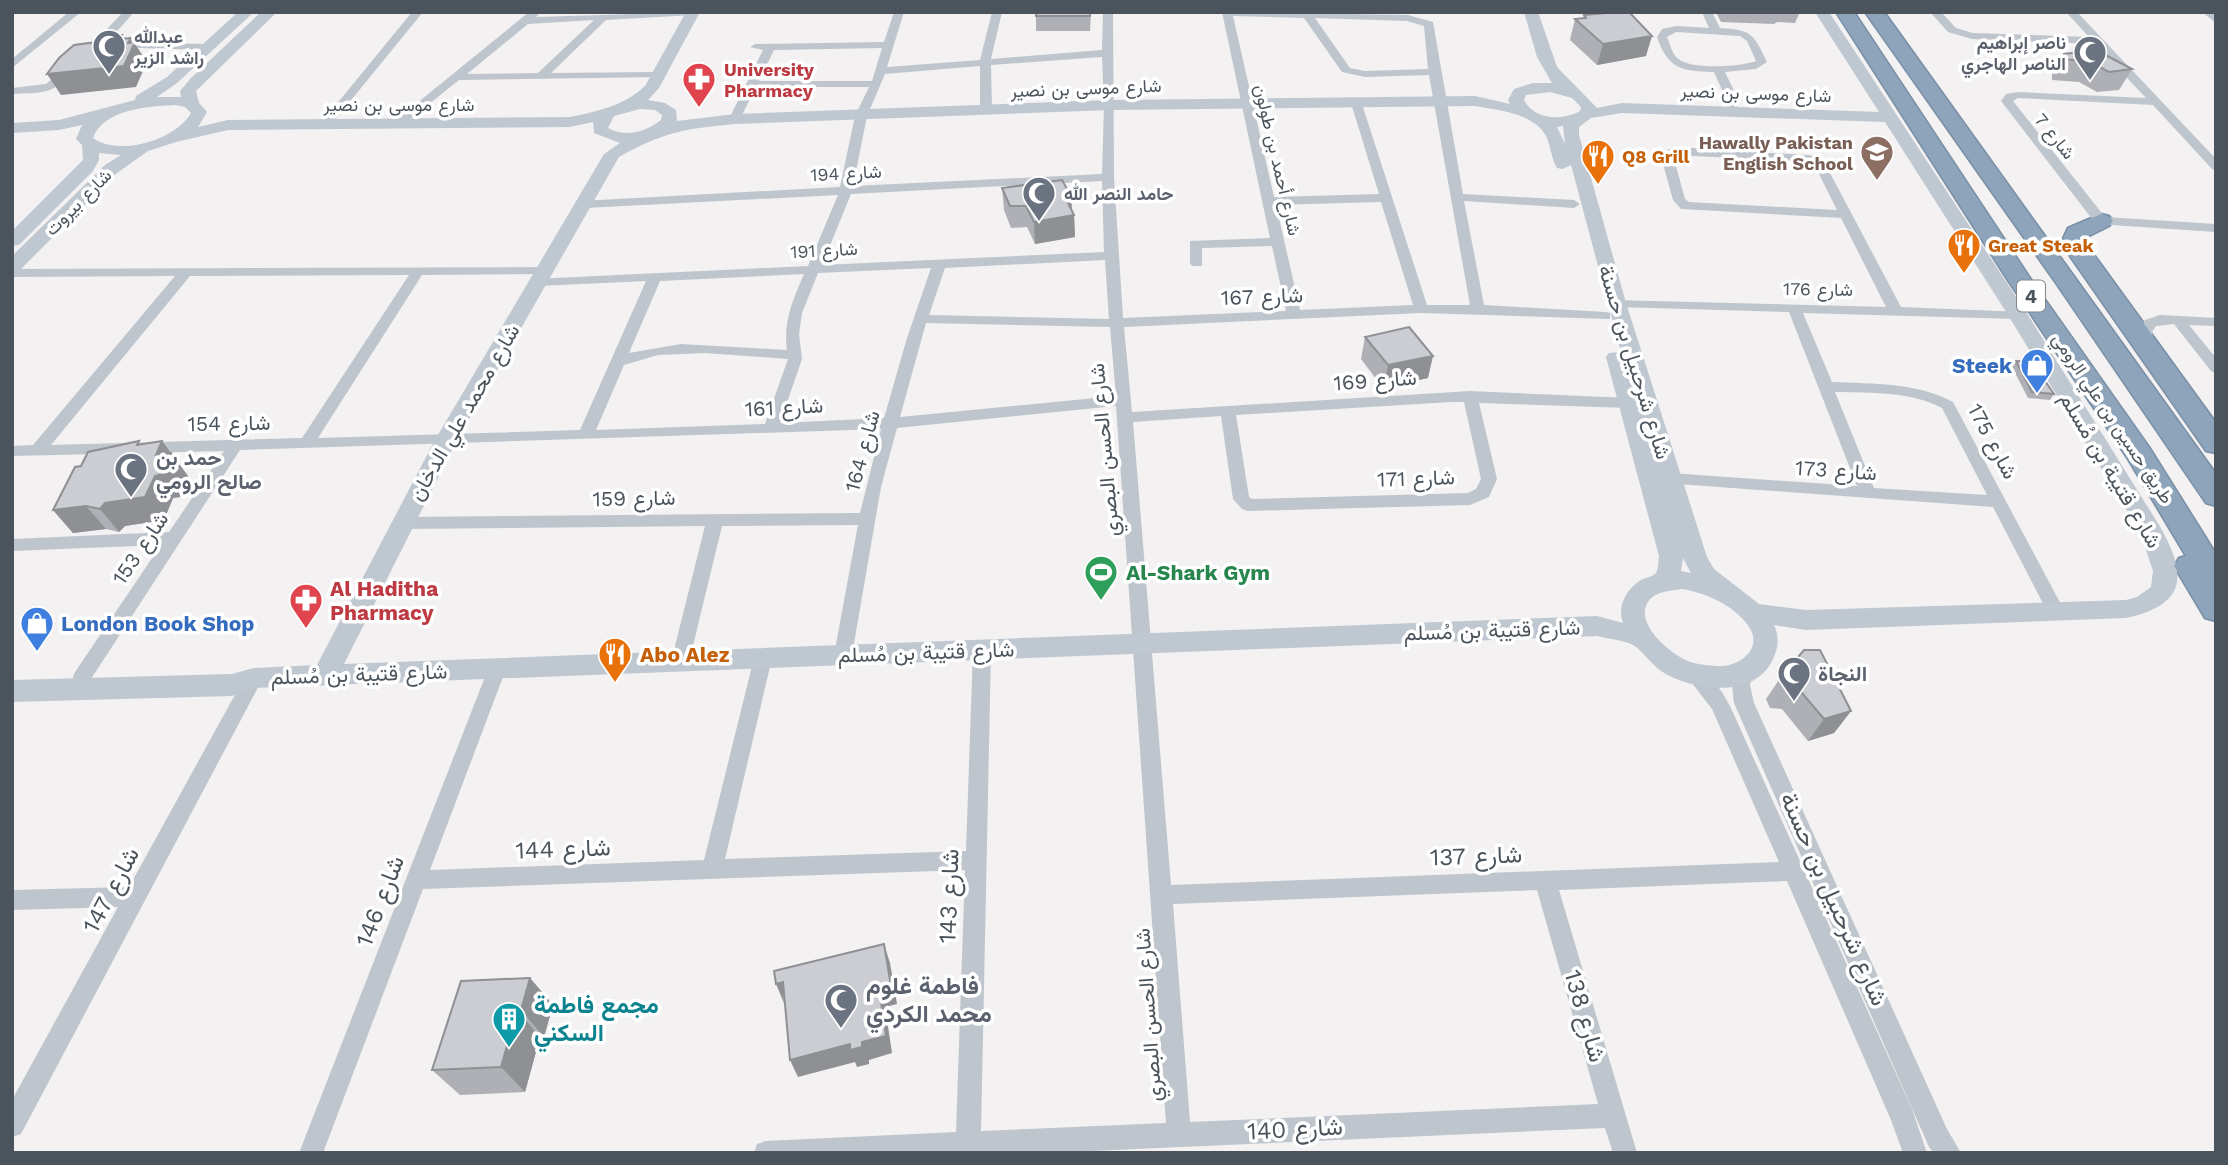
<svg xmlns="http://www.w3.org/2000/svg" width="2228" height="1165" viewBox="0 0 2228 1165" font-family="'Work Sans',Vazirmatn,sans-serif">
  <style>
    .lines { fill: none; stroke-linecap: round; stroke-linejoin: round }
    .highway-casing { stroke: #798fa6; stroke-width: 3 }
    .street { fill: #bec5cc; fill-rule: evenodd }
    .secondary { fill: #bfc7d0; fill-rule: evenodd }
    .highway { fill: #8ea4ba; fill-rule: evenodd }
    .wall { fill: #afb0b5 }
    .shaded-wall { fill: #8e9094 }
    .building { fill: #cbcdd3; stroke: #8e9094; stroke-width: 2 }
    .labels { text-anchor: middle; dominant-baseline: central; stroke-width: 7; stroke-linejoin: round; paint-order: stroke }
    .far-worship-label { font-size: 18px; font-weight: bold; fill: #5b616d; stroke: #fff; text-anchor: start }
    .far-health-label { font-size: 18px; font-weight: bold; fill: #be3a42; stroke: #fff; text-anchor: start }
    .far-street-label { font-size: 18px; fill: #4b545c; stroke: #fff }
    .far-education-label { font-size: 18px; font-weight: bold; fill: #785e54; stroke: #fff; text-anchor: end }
    .far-food-label { font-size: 18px; font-weight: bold; fill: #c56008; stroke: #fff; text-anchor: start }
    .shield { fill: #fff; stroke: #81878d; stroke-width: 2 }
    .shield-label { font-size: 19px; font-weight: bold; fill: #4b545c }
    .street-label { font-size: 21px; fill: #4b545c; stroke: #fff }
    .shop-label { font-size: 21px; font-weight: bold; fill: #366cbe; stroke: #fff; text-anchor: end }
    .worship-label { font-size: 21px; font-weight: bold; fill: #5b616d; stroke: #fff; text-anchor: start }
    .leisure-label { font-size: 21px; font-weight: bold; fill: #27864d; stroke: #fff; text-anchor: start }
    .health-label { font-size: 21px; font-weight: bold; fill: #be3a42; stroke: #fff; text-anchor: start }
    .food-label { font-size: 21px; font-weight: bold; fill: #c56008; stroke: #fff; text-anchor: start }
    .near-street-label { font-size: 24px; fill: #4b545c; stroke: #fff }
    .near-worship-label { font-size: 24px; font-weight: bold; fill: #5b616d; stroke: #fff; text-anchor: start }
    .near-culture-label { font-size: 24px; font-weight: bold; fill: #0d838f; stroke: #fff; text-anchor: start }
  </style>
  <rect width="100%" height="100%" fill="#f3f1f1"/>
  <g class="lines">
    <defs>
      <g id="highway">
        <path d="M1836 12H1854L2032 281 2149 447 2216 554V621L2205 618 2174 566 2179 558 2186 556 2128 459 2009 282Z"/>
        <path d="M1865 12H1884L2216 474V506L2206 503 2056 283Z"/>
        <path d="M2101 214 2109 216 2113 221 2109 226 2087 237 2089 248 2216 423V453L2206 451 2065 249 2062 241 2068 228Z"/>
      </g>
    </defs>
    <use href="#highway" class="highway-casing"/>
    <g class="street">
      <path d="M69 12H81L12 68V59Z"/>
      <path d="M123 12H134C119 30 70 82 50 90 38 94 25 93 12 94V88L46 84 94 43Z"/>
      <path d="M412 12H423L330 126H322V122Z"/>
      <path d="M529 12H541L536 17 698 12 693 15 606 20 551 73 657 72 661 73V77L459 80 403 125H395V121ZM594 20 538 73 467 74 528 24Z"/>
      <path d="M894 12H904L887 67 980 60 992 12H1002L991 59 1102 50 1103 12H1113L1114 177 1123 318 1286 311 1272 246 1202 248V266H1192L1190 263V241L1270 238 1222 12 1408 15 1433 22 1463 194 1574 200 1580 204 1574 208 1464 201 1484 305 1605 312 1610 313V319L1421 313 1124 327 1132 412 1470 391 1629 398 1637 403 1629 408 1479 403 1497 479 1489 497 1470 505 1248 511 1242 509 1233 499 1221 416 1133 422 1171 885 1779 862 1712 709 1685 674 1687 669C1706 663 1722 691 1730 706L1912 1109 1927 1153H1903L1891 1120 1787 881 1559 890 1637 1153H1613L1605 1128 1046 1153H754L757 1144 766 1141 956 1132 965 870 423 889 323 1153H299L490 664 497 662 504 664 506 669 430 870 704 860 754 658 756 653 763 651 770 653 772 658 725 859 966 851 973 650 976 645H988L991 650 981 1131 1166 1123 1116 406 897 428 881 487 852 655 850 660 843 662 836 660 834 655 858 525 722 526 689 662 687 667 680 669 673 667 671 662 705 526 401 529 393 523 401 517 860 513 881 429 240 450 89 682 82 684 75 682 73 677 75 672 161 545 12 551V539L169 532 224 451 12 456V446L33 445 175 276 12 277V269L551 267V273L546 274 422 275 318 438 580 430 646 281 539 286 534 285V279L808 266 838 195 585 208 581 207V201L840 187 855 116 869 87H756L739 121H731L729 119 763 50 750 47 755 44 884 42ZM1233 16 1304 18 1342 72 1365 77 1429 75 1470 305H1427L1360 98 1350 100 1379 194 1274 197ZM1315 18 1407 21 1424 26 1428 69 1365 71 1350 68ZM882 48 872 81H759L774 50ZM1102 57 1104 105 1102 174 853 186 867 116 885 74 980 66V110L986 113 992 110 991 65ZM1102 181 1104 252 822 265 851 194ZM1381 202 1413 305 1300 310 1276 205ZM1105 260 1109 319 929 315 945 268ZM931 268 907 338 884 418 780 423 802 359 799 334 802 313 818 273ZM804 274C793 300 783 321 787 350L681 344 629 353 660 281ZM409 275 302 438 51 445 190 276ZM926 323 1110 327 1116 396 900 417ZM705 353 788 359 765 424 596 430 624 365 658 355ZM1452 402H1464L1481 479 1476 489 1468 493 1252 499 1249 497 1236 415ZM1537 890 1598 1104 1190 1122 1173 904Z"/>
      <path d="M1702 12H1712L1720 28C1752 30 1753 33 1767 62L1756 69 1725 72 1739 101 1735 113 1725 111 1727 101 1714 72C1681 71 1668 69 1657 37L1662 29 1676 26 1709 28ZM1676 32 1740 36 1747 41 1756 61C1741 67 1689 70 1677 58 1672 53 1670 44 1667 37Z"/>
      <path d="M1930 12H1941L1956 28 1973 33 2089 37 2066 12H2077L2216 159V170L2212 169 2153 105 2018 98 2013 101 2105 217 2216 224V232L2096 224 2001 101 2006 94 2018 92 2146 98 2095 44 1972 39 1948 32Z"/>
      <path d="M2202 12H2213L2216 23Z"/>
      <path d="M113 42 208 44 213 47 208 50 109 47V43Z"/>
      <path d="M1675 147 1821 156 1901 307 2023 312 2025 315 2018 319 1803 313 1832 382C1873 384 1916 382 1953 402L2064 610 2061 615H2049L1993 507 1664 483 1662 479 1664 475 1670 473 1857 486 1789 312 1616 307 1609 303 1611 300 1886 307 1841 218 1681 209 1673 200 1660 153ZM1673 155 1813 162 1837 210 1689 202 1685 199ZM1835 392C1871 393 1910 391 1942 408L1987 495 1874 488Z"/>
      <path d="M2160 315 2216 318V326L2189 325 2216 358V373L2211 371 2174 324 2156 326 2152 332 2154 348 2147 352 2142 351 2138 332 2145 320Z"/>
      <path d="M1744 666 1751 668 1753 673 1750 685 1754 703 1947 1129 1961 1153H1934L1929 1147 1734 703 1732 685 1737 668Z"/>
      <path d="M254 671 261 673 263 678 21 1134 12 1137V1100L118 907 12 910V890L129 887 247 673Z"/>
    </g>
    <path class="secondary" d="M238 12H254L177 83 157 97H181L180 91 191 78 261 12H277L196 91 199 103 207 112 198 127 228 120 570 117C598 111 624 106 645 86L686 12H700L659 88 648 100 665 103 676 110 677 121 735 114 1110 100 1475 96 1510 104 1508 100 1514 89 1533 83H1552L1537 57 1524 12H1538L1557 67 1597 108 1622 103 1879 112 1815 12H1829L2028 315 2159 525C2188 575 2187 605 2126 618L1806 630 1774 625C1780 638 1778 649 1772 661 1753 700 1690 690 1661 671 1651 664 1641 649 1633 645 1624 640 1608 639 1597 636L254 688 232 696 12 702V680L232 674 254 668 317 665 435 440 604 154 620 143 594 133 593 122 570 127 228 130 176 142 148 151 117 173 19 271 12 273V256L105 165 121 155 99 153V160L93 171 19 245 12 246V231L83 160 82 145 76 139 82 125 59 130 12 133V123L59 120 135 100 136 96 167 77ZM1550 92 1572 98 1581 107 1580 111C1562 121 1534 120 1524 100L1526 95ZM176 105 185 107 191 113C176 140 119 157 93 138 103 109 150 106 176 105ZM1475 106C1497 110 1534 113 1546 136 1551 146 1551 158 1557 168L1563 169 1571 165 1621 352 1609 353 1606 357 1659 556C1658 561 1659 568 1656 573 1653 577 1646 577 1641 580 1626 590 1617 605 1623 623L1597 616 344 664 457 440 619 157C664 132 683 129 735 124L1110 110ZM640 109 655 110 662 115 661 120C646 132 625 138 608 128L614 116ZM1622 113 1885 122 2008 315 2140 532 2153 571 2151 587 2137 597 2126 600 1806 610 1759 604 1714 569 1707 557 1626 303 1579 135V127L1591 118ZM1563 126 1565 144 1557 127ZM1683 558 1691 573 1681 571ZM1682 589C1705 593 1732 604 1747 624 1766 648 1739 668 1716 666 1703 665 1691 664 1680 657 1665 648 1635 622 1648 602 1655 591 1671 591 1682 589Z"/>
    <use href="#highway" class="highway"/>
  </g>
  <g class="wall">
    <path d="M1036 12H1091L1090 31H1036Z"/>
    <path d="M1716 12H1800L1795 23 1777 22 1774 24 1721 22Z"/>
    <path d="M1584 15 1646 56 1597 65 1570 40 1575 19 1583 18Z"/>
    <path d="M2064 54 2132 69 2119 90 2097 92 2079 82 2052 80V75Z"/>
    <path d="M1002 188 1071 196 1072 210 1074 215 1075 237 1035 244 1027 227 1011 228 1004 210Z"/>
    <path d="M1365 337 1428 378 1383 388 1361 359Z"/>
    <path d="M2016 361 2054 394 2050 400 2028 398 2012 367Z"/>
    <path d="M162 441 188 476 180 497 173 498 164 520 125 526 119 532 106 529 73 533 53 510 142 444Z"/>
    <path d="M1781 677 1851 711 1834 733 1808 741 1782 709 1770 708 1766 699Z"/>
    <path d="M530 978 553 1005 544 1037H540L525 1092 460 1095 432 1070Z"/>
  </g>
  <g class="shaded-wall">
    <path d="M122 35 131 51 128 43 131 38 147 62 136 87 61 95 47 74 120 39Z"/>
    <path d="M1652 36 1646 56 1597 65 1603 44Z"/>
    <path d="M1071 196 1072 216 1074 215 1075 237 1035 244 1034 222 1065 197Z"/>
    <path d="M1433 356 1428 378 1383 388 1388 365Z"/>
    <path d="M162 441 188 476 180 497 173 498 164 520 125 526 119 532 100 509 156 455Z"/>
    <path d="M86 506 106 529 73 533 53 510Z"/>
    <path d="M1851 711 1834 733 1808 741 1824 719Z"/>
    <path d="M884 944 890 963 897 1004 885 1007 892 1053 869 1060V1064L857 1067 855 1062 798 1077 790 1060 850 1044 862 1042Z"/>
    <path d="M530 978 553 1005 544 1037 521 1010Z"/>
    <path d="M783 982 784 1003 776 984Z"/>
    <path d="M517 1010 540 1037 525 1092 501 1067Z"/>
  </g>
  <g class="building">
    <rect x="1036" y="12" width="54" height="4"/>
    <path d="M1617 12H1629L1652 36 1603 44 1575 19 1586 18 1584 15Z"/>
    <path d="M122 35 120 39 131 38 128 43 135 42 124 66 47 74 59 58 74 45 96 42 97 38Z"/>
    <path d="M2096 50 2132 69 2109 72 2091 62 2064 59V54Z"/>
    <path d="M1062 180 1071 196 1065 197 1074 215 1034 222 1026 206H1010L1002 188Z"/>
    <path d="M1409 327 1433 356 1388 365 1365 337Z"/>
    <path d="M2016 361 2032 362 2054 394 2032 392Z"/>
    <path d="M139 441 137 445 162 441 156 455 171 453 162 474 155 476 145 497 105 503 100 509 86 506 53 510 75 467 81 466 88 452Z"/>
    <path d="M1804 650H1820L1851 711 1824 719 1797 687 1785 686 1781 677Z"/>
    <path d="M884 944 891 986 879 988 886 1036 862 1042V1047L850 1050V1044L790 1060 783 982 776 984 774 971Z"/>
    <path d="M530 978 521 1010H517L501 1067 432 1070 461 981Z"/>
  </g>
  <defs>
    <symbol id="mosque-pin" viewBox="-11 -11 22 30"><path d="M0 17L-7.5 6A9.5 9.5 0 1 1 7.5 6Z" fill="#6b7280" stroke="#fff"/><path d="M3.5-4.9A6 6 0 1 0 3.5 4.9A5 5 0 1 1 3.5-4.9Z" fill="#fff"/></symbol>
    <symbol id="pharmacy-pin" viewBox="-11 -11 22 30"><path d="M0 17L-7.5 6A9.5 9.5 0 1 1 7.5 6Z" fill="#e0444e" stroke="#fff"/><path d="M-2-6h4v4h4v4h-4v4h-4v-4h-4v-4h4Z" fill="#fff"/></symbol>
    <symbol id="school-pin" viewBox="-11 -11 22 30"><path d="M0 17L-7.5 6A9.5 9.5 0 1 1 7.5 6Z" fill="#8d6e63" stroke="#fff"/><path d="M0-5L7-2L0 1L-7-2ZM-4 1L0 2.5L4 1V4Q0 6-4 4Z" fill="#fff"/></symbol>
    <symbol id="restaurant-pin" viewBox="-11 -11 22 30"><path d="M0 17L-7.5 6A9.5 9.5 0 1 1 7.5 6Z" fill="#e8710a" stroke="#fff"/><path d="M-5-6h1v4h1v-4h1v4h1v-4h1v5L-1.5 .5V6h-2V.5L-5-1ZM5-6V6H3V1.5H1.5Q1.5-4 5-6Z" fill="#fff"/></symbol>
    <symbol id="shop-pin" viewBox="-11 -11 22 30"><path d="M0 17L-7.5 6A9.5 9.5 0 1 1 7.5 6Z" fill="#3f7fe0" stroke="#fff"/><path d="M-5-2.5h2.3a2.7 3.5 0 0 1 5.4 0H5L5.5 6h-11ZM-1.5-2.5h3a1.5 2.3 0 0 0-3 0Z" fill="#fff"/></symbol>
    <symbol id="stadium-pin" viewBox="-11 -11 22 30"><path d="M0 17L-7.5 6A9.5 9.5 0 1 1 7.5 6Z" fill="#2e9e5b" stroke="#fff"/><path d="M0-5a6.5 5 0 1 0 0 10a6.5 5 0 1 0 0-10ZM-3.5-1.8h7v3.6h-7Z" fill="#fff"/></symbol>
    <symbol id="building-pin" viewBox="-11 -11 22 30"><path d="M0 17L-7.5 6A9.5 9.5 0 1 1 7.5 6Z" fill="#0f9aa8" stroke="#fff"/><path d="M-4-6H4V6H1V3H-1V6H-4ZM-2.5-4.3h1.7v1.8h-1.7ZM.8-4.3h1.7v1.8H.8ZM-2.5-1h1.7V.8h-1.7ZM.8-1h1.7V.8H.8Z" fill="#fff"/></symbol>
  </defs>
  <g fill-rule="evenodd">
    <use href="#mosque-pin" x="90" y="27" width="38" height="52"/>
    <use href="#mosque-pin" x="2071" y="33" width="38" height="52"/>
    <use href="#pharmacy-pin" x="680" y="60" width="38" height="52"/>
    <use href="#school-pin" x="1858" y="133" width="38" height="52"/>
    <use href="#restaurant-pin" x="1579" y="137" width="38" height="52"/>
    <use href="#mosque-pin" x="1020" y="174" width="38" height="52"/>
    <use href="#restaurant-pin" x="1945" y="226" width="38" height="52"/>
    <use href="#shop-pin" x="2018" y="346" width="38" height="52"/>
    <use href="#mosque-pin" x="112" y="450" width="38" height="52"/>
    <use href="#stadium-pin" x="1082" y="553" width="38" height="52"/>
    <use href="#pharmacy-pin" x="287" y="581" width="38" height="52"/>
    <use href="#shop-pin" x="18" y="604" width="38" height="52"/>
    <use href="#restaurant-pin" x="596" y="635" width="38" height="52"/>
    <use href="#mosque-pin" x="1775" y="654" width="38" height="52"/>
    <use href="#mosque-pin" x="822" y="981" width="38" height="52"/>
    <use href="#building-pin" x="490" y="1000" width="38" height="52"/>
  </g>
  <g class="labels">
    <g class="far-worship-label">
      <text x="134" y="36">عبدالله<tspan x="134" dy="21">راشد الزير</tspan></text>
      <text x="2066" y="42" text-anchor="end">ناصر إبراهيم<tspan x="2066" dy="21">الناصر الهاجري</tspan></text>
      <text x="1064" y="193">حامد النصر الله</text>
    </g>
    <g class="far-health-label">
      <text x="724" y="69">University<tspan x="724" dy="21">Pharmacy</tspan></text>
    </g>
    <g class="far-street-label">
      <text transform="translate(1086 88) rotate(-2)">شارع موسى بن نصير</text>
      <text transform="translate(1756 93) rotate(2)">شارع موسى بن نصير</text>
      <text x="399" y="104">شارع موسى بن نصير</text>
      <text transform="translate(2055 136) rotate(51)">شارع 7</text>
      <text transform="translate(1278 160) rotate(77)">شارع أحمد بن طولون</text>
      <text transform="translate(846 173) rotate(-3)">شارع 194</text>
      <text transform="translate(78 202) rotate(-45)">شارع بيروت</text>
      <text transform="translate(824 250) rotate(-3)">شارع 191</text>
      <text transform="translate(1818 289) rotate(1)">شارع 176</text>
      <text transform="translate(2113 418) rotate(56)">طريق حسين بن علي الرومي</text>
    </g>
    <g class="far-education-label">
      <text x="1853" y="142">Hawally Pakistan<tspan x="1853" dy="21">English School</tspan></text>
    </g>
    <g class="far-food-label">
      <text x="1622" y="156">Q8 Grill</text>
      <text x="1988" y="245">Great Steak</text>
    </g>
    <rect class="shield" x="2017" y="280.5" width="28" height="31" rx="5"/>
    <g class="shield-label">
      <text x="2031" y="296">4</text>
    </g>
    <g class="street-label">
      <text transform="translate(1262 296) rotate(-2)">شارع 167</text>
      <text transform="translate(1635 362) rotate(73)">شارع شرحبيل بن حسنة</text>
      <text transform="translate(1375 380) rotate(-4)">شارع 169</text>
      <text transform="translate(784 407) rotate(-3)">شارع 161</text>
      <text transform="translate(464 412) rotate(-60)">شارع محمد علي الدخان</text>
      <text transform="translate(229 423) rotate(-1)">شارع 154</text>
      <text transform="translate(1993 441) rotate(62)">شارع 175</text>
      <text transform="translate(1104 450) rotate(-95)">شارع الحسن البصري</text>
      <text transform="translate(862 451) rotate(-75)">شارع 164</text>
      <text transform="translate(1836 470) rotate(4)">شارع 173</text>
      <text transform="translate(2111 470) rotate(59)">شارع قتيبة بن مُسلم</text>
      <text transform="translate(1416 478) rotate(-2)">شارع 171</text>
      <text transform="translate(634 498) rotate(-1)">شارع 159</text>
      <text transform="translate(140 548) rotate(-56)">شارع 153</text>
      <text transform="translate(1492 630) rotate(-2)">شارع قتيبة بن مُسلم</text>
      <text transform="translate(926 652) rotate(-2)">شارع قتيبة بن مُسلم</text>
      <text transform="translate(359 674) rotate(-2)">شارع قتيبة بن مُسلم</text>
      <text transform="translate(1148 1015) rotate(-94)">شارع الحسن البصري</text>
    </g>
    <g class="shop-label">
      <text x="2012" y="365">Steek</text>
      <text x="61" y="623" text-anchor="start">London Book Shop</text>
    </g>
    <g class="worship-label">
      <text x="156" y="457">حمد بن<tspan x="156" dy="24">صالح الرومي</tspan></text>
      <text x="1818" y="673">النجاة</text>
    </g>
    <g class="leisure-label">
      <text x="1126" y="572">Al-Shark Gym</text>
    </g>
    <g class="health-label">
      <text x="330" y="588">Al Haditha<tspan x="330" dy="24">Pharmacy</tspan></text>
    </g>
    <g class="food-label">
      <text x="640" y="654">Abo Alez</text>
    </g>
    <g class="near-street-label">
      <text transform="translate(563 849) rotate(-2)">شارع 144</text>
      <text transform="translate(1476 856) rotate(-2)">شارع 137</text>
      <text transform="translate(111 890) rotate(-62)">شارع 147</text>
      <text transform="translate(949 896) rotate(-88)">شارع 143</text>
      <text transform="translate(1834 899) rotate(66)">شارع شرحبيل بن حسنة</text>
      <text transform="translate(380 901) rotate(-69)">شارع 146</text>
      <text transform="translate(1585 1016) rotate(74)">شارع 138</text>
      <text transform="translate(1295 1129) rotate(-3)">شارع 140</text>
    </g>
    <g class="near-worship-label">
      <text x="866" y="986">فاطمة غلوم<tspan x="866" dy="28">محمد الكردي</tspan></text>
    </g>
    <g class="near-culture-label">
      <text x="534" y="1005">مجمع فاطمة<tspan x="534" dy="28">السكني</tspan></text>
    </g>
  </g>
  <rect width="2228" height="1165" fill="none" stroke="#4b545c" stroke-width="28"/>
</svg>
